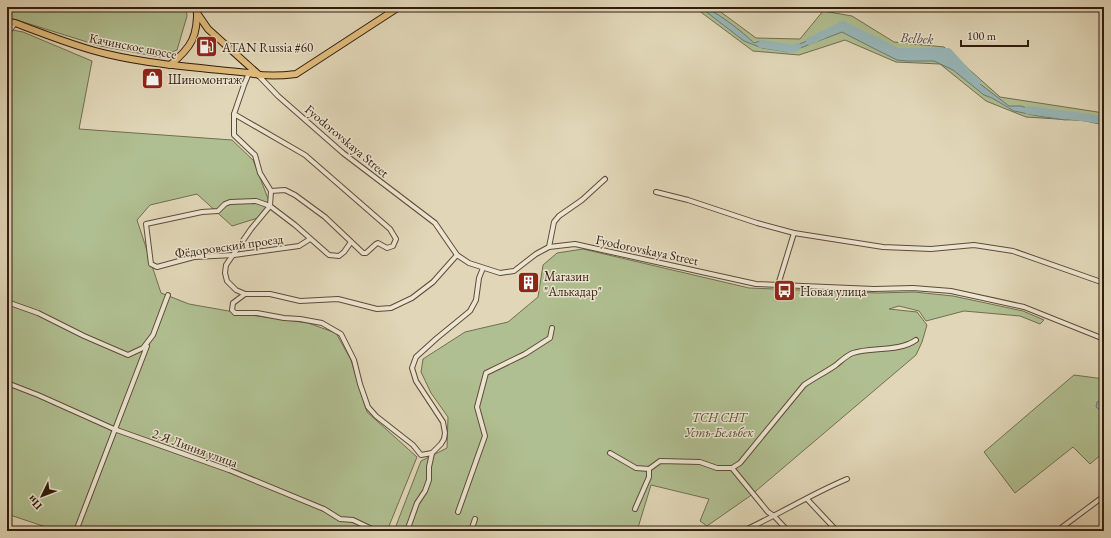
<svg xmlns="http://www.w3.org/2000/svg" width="1111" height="538" viewBox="0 0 1111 538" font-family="'EB Garamond',serif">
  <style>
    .green { fill: #b0bf91; stroke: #716e50 }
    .water { fill: #98b7b9; stroke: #6f7975 }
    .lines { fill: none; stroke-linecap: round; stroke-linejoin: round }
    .river { stroke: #98b7b9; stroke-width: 8 }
    .street-casing { stroke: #5e4b38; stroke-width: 6 }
    .primary-casing { stroke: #321c0e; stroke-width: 8 }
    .street { stroke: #ece5d1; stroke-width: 4 }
    .primary { stroke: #e0bc7c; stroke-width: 6 }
    .labels { text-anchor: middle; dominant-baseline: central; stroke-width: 3; stroke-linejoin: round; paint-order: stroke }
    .street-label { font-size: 13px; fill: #321c0e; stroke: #ece5d1 }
    .poi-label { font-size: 13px; fill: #321c0e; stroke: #ece5d1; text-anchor: start }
    .park-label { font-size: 13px; font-style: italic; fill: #584d35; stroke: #ece5d1 }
    .water-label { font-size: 14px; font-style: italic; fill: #514a41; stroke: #ece5d1 }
  </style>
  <rect width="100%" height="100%" fill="#e1d7b8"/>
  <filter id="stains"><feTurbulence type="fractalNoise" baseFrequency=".005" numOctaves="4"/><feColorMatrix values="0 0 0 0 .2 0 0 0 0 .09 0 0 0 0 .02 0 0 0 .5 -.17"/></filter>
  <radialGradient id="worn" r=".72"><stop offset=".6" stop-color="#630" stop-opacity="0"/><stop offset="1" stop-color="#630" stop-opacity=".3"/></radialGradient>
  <g class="green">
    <path d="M7 7H186L187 16 177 50 160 57 100 46 7 17Z"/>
    <path d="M694 7H714L756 38 800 39 823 11 852 16 894 42 944 47 1000 97 1104 113V122L1026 117 986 101 940 64 896 62 845 40 799 55 753 51Z"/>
    <path d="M7 29 23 32 92 61 79 129 232 140 253 160 269 201 261 217 232 226 197 194 150 205 137 220 161 293 189 304 257 316 308 323 336 333 351 360 367 412 417 457 387 531H58L7 514Z"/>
    <path d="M583 249 749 288 878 293 914 292 953 296 1023 311 1044 320 1040 324 1020 316 964 311 926 321 919 311 899 306 889 309 917 312 927 325 922 342 916 355 750 496 707 526 700 521 709 499 651 485 637 531H394L421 461 447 448 448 417 431 393 421 372 423 359 465 332 508 322 538 297 543 265 557 253Z"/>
    <path d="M1074 375 1104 379V452L1090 464 1073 447 1015 493 984 452Z"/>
  </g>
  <g class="water">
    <path d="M700 7C712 7 745 34 754 43L760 41 766 45 793 47 843 25 898 52H948L971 77 1009 106H1021L1038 112 1104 119V125L1076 119 1065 120 1038 116 1014 111 992 98 984 95 953 70 934 61H907L897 60 871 47 842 32 795 50 787 52 782 51 762 48 744 41Z"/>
    <path d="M1104 397V410L1101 411 1096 407 1097 402 1101 401V399Z"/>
  </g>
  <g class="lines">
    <g class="river">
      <path d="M810 41 843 25 898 52H948L971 77 977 82"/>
      <path d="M762 44 793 49 797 47"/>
      <path d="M1028 110 1104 120"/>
    </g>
    <defs>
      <g id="street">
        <path d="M7 34 15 23"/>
        <path d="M249 73 244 85 234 114V135L255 155 260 173 271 191 270 206 251 229 226 265 225 273 227 281 236 290 245 294H270L300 301 338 299 377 309 391 308 412 298 433 282 457 255"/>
        <path d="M259 76 278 96 343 153 435 223 457 255 469 263 500 273 514 271 536 254 549 247 575 244 756 284 874 289 913 288 951 291 1024 307 1104 339"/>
        <path d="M234 114 305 155 390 229 396 239 393 246 387 248 378 243 376 244 366 253H363L325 217 295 195 285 190 271 191"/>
        <path d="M656 192 688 200 757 223 794 233 883 247 931 249 974 245 1013 251 1104 283"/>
        <path d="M310 239 299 246 234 255 194 257 157 267 151 264 146 224 202 212 218 211 225 204 230 202 256 201 270 206 295 225 329 255 339 256 344 252 351 242"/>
        <path d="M549 247 554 222 559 216 582 200 605 179"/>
        <path d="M778 285 794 233"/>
        <path d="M245 294 233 303 232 310 235 313H257L284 318 300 319 322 323 341 334 354 360 360 384 368 407 376 416 413 445 421 455 432 453"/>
        <path d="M7 302 38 313 84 336 128 355 143 348 153 335 168 295"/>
        <path d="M7 383 38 395 114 429 229 470 324 509 340 519 353 520 376 531"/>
        <path d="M610 453 636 468 649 469 660 461 700 462 717 468H732L740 463 804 385C814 378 826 372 836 365 841 361 847 355 853 353 872 347 899 352 916 340"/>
        <path d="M732 468 768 512 774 516 788 531"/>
        <path d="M807 499 837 531"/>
        <path d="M635 509 649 477V469"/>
        <path d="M458 512 485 436 477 407 486 373 525 354 550 338 552 328"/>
        <path d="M76 531 147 346"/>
        <path d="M407 531 417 503 425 491 429 480V467L432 453 441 444 444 439 445 433 443 422 416 381 412 368 416 357 437 338 470 311 476 300 479 278 483 268"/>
        <path d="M471 531 475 519"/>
        <path d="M743 531C778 515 811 494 847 479"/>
        <path d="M1057 531 1104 496"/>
      </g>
      <g id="primary">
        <path d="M197 13 208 29 259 75"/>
        <path d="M7 22 15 23C45 34 76 47 107 54 153 65 203 68 249 73 265 77 280 76 296 74L399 7"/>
        <path d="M170 65C192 47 198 36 197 7"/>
      </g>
    </defs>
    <use href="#street" class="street-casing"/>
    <use href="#primary" class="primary-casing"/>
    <use href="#street" class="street"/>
    <use href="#primary" class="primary"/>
  </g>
  <defs>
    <symbol id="fuel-square" viewBox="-11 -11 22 22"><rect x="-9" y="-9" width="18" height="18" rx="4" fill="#8f2418" stroke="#ece5d1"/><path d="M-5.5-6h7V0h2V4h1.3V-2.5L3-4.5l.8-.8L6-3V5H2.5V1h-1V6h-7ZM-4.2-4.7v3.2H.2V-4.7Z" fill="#fff"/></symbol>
    <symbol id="shop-square" viewBox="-11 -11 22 22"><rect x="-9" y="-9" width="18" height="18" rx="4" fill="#8f2418" stroke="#ece5d1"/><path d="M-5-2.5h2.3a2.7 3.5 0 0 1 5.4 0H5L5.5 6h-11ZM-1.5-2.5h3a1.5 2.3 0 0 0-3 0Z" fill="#fff"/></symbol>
    <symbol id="building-square" viewBox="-11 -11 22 22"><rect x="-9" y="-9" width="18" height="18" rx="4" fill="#8f2418" stroke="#ece5d1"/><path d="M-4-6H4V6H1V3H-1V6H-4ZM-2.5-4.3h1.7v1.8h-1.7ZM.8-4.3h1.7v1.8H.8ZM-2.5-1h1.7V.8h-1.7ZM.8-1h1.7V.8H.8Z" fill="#fff"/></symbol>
    <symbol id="bus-square" viewBox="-11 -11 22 22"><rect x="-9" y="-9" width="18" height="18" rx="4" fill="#8f2418" stroke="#ece5d1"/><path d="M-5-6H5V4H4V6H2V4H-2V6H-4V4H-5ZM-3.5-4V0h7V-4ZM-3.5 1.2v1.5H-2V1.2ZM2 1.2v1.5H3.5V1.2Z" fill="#fff"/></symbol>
  </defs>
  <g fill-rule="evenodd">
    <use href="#fuel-square" x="194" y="34" width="25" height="25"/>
    <use href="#shop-square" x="140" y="66" width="25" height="25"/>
    <use href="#building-square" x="516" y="270" width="25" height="25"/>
    <use href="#bus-square" x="772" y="278" width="25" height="25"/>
  </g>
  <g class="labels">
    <g class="street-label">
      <text transform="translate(133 46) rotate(11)">Качинское шоссе</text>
      <text transform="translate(347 141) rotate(40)">Fyodorovskaya Street</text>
      <text transform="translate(229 246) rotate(-8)">Фёдоровский проезд</text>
      <text transform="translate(647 250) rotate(12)">Fyodorovskaya Street</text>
      <text transform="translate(195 448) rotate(20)">2-Я Линия улица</text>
    </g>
    <g class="poi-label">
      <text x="222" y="47">ATAN Russia #60</text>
      <text x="168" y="79">Шиномонтаж</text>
      <text x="544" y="276">Магазин<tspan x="544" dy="15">"Алькадар"</tspan></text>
      <text x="800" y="291">Новая улица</text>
    </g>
    <g class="park-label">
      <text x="719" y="417">ТСН СНТ<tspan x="719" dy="15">Усть-Бельбек</tspan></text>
    </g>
    <g class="water-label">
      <text transform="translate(917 38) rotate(3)">Belbek</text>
    </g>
  </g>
  <rect width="1111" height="538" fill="none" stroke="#e1d7b8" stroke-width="24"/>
  <rect x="8" y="8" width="1095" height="522" fill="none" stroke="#321c0e" stroke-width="2"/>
  <rect x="12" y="12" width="1087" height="514" fill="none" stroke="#321c0e"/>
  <g transform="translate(42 496) rotate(227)" stroke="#ece5d1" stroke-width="3" paint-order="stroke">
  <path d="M0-3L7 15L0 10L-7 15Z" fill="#321c0e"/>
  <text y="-6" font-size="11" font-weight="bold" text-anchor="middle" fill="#321c0e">Пн</text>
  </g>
  <path d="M961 40v6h67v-6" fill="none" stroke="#321c0e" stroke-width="2"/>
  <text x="967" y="40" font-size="12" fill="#321c0e" stroke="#ece5d1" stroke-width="3" paint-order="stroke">100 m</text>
  <rect width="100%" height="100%" filter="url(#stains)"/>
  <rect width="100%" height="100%" fill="url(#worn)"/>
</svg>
